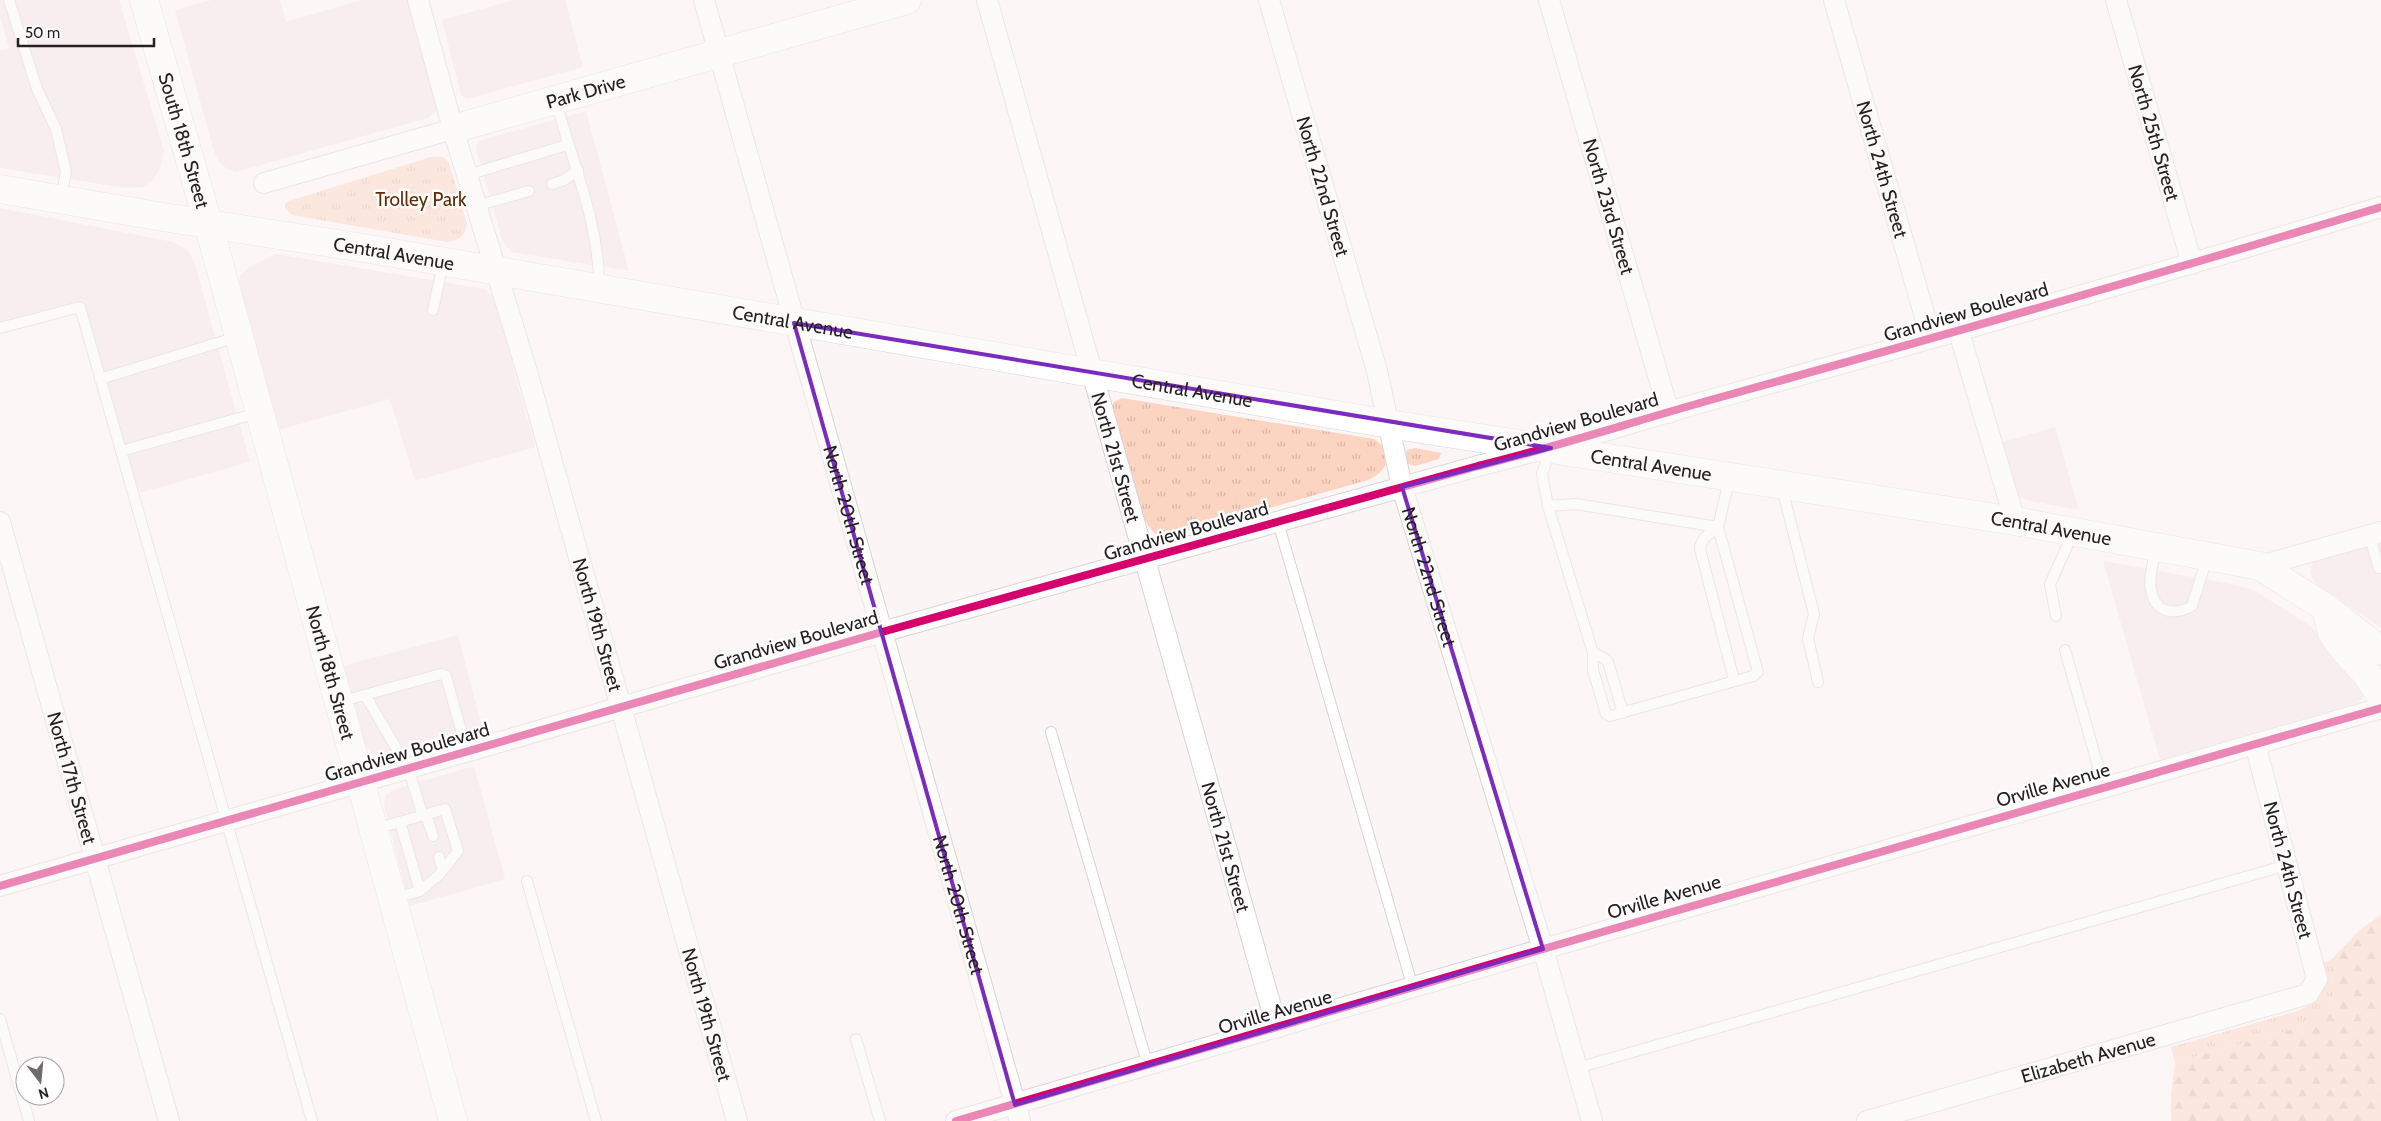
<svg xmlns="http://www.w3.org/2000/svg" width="2381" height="1121" viewBox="0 0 2381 1121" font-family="Cabin,sans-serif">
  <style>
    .built { fill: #f3e5e8 }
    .grass { fill: url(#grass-tufts) }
    .forest { fill: url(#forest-firs) }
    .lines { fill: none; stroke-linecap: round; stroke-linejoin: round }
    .service-casing { stroke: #d9d3d4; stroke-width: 12 }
    .minor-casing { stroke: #d9d3d4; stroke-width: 22 }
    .secondary-casing { stroke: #d9d3d4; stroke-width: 29 }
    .service { stroke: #fffefe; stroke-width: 10 }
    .minor { stroke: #fffefe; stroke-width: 20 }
    .secondary { stroke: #fffefe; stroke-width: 28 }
    .cycleway-casing { stroke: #fff; stroke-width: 11 }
    .cycleway { stroke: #d6006c; stroke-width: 8 }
    .marked { fill: none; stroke: #7b2cbf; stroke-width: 4; stroke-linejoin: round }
    .labels { text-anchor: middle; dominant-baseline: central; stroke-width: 5; stroke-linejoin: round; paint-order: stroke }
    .street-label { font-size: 19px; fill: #252122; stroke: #fff }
    .park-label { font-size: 19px; fill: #652a05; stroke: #fff }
  </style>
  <defs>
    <pattern id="grass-tufts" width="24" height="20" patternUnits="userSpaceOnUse" patternTransform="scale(1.25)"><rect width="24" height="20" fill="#fbd4c2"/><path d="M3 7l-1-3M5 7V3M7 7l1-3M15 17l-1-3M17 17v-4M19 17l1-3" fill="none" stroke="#d7b6a6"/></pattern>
    <pattern id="forest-firs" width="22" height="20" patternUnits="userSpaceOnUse" patternTransform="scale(1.25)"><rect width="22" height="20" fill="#fbd4c2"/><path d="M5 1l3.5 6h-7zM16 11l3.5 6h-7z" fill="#d7b6a6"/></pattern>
  </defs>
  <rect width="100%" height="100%" fill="#fcf5f6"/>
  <g class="built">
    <path d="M0 0H119L164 151 161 166 152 182 142 187 126 188 0 168V51L9 48 0 15Z"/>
    <path d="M212 0H280L286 22 361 0H411L439 103 435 112 428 118 236 172 226 168 219 162 214 151 175 10Z"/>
    <path d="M514 0H565L583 67 467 99 461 95 442 20Z"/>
    <path d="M586 111 629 271 511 252 503 242 476 149 479 141Z"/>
    <path d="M0 208 173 242 187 250 194 261 250 462 139 493 84 300 0 322Z"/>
    <path d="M276 254 485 289 492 296 497 308 535 447 415 481 390 399 278 430 239 290 240 276 249 267Z"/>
    <path d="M2055 427 2079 510 2026 500 2019 497 2012 488 1999 443Z"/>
    <path d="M2381 542V628L2315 583 2310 573 2313 561Z"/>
    <path d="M2103 561 2231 584 2254 590 2310 626 2357 674 2366 694 2358 703 2160 760Z"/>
    <path d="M458 635 482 728 381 756 372 754 365 745 343 666Z"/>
    <path d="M474 766 505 879 410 906 384 806 386 795 393 790Z"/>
  </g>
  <g class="grass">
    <path d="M431 157H443L449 163 467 224C464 237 459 240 447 242L292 215 285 208V204L289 201Z"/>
    <path d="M1122 398 1374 439C1395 452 1389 471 1368 480L1166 537C1153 535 1150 529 1144 518L1112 408 1114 402Z"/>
    <path d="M1415 448 1441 453 1439 459 1415 466 1408 464 1405 457 1407 450Z"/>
    <path d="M2331 960 2334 1000 2313 1024 2175 1062 2171 1047 2298 1011C2323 996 2325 994 2322 964Z"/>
  </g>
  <path class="forest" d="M2381 915V1121H2171V1096L2175 1062 2312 1024 2334 1000 2331 960 2361 929Z"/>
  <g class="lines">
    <defs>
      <g id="service">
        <path d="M9 0 37 89 56 129 66 172 61 198"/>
        <path d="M556 101C572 163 600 223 599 288"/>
        <path d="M467 175 567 145"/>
        <path d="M552 184 564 180 578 170"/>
        <path d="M476 206 529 191"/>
        <path d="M433 310 443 263"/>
        <path d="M0 328 80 307 312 1121"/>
        <path d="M100 379 237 337"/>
        <path d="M121 451 258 413"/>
        <path d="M1550 451 1542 474 1548 506 1576 504 1718 527 1730 477"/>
        <path d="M1782 488 1814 614 1808 638 1818 682"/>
        <path d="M1548 506 1593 653V670L1606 714 1610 716 1753 676 1758 672 1718 527C1709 534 1701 538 1700 549L1734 680"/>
        <path d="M1278 522 1413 988"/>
        <path d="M2369 535 2379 568 2381 567"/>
        <path d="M2156 547C2154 560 2148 578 2151 590 2155 613 2174 616 2192 606L2207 558"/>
        <path d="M2056 616 2050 584 2073 533"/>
        <path d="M2065 650 2104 787"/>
        <path d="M1593 653 1604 658 1608 662 1623 713"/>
        <path d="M365 695 408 768 423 816"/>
        <path d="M339 702 441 674 446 676 467 752"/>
        <path d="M1051 732 1148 1066"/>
        <path d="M426 815 433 836"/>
        <path d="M400 822 420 891"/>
        <path d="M375 829 445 809 458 851 439 875 420 891 392 899"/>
        <path d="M439 857 443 870"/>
        <path d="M527 881 596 1121"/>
        <path d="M0 1019 29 1121"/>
        <path d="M856 1039 880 1121"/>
        <path d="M1577 1068 2287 865"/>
      </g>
      <g id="minor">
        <path id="s1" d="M418 0 453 129 527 372 737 1121"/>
        <path id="s2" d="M704 0 1020 1121"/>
        <path id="s3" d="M987 0 1277 1028"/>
        <path id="s4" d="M1269 0 1377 371 1402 487 1543 949 1592 1121"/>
        <path id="s5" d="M1549 0 1669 413"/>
        <path id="s6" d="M1834 0 1931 338"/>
        <path id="s7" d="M2116 0 2192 264"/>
        <path d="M264 183 453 129"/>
        <path d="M1959 332 2015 521"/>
        <path id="s8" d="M0 522 169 1121"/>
        <path d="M2260 566 2381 532"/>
        <path d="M0 886 882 632 1478 466C1564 445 1647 417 1732 394 1949 334 2166 272 2381 207"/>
        <path d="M956 1121 1543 949 2381 708"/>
        <path id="s9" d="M1867 1121 2308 994 2317 979 2255 744"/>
      </g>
      <g id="secondary">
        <path id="s10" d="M144 0 208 223 453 1121"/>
        <path id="s11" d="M453 129 907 0"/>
        <path id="s12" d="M0 189 163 217 370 249 1389 424 2015 521 2260 566 2326 608 2381 651"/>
        <path d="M2326 608 2332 633 2346 652 2365 672 2381 696"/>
      </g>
    </defs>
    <use href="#service" class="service-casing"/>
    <use href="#minor" class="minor-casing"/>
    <use href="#secondary" class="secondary-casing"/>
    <use href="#service" class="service"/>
    <use href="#minor" class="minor"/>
    <use href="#secondary" class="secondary"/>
    <defs>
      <g id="cycleway">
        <path d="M0 886 882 632 1478 466C1564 445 1647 417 1732 394 1949 334 2166 272 2381 207"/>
        <path d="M956 1121 1543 949 2381 708"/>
      </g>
    </defs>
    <use href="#cycleway" class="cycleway-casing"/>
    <use href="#cycleway" class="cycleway"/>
  </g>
  <path d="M0 0H2381V1121H0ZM794 323 1551 448 1402 487 1543 949 1015 1105Z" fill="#fcf5f6" fill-opacity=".55" fill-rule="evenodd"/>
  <path class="marked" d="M794 323 1551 448 1402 487 1543 949 1015 1105Z"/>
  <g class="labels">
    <g class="street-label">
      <text stroke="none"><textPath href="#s11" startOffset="138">Park Drive</textPath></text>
      <text stroke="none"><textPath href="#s7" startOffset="138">North 25th Street</textPath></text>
      <text stroke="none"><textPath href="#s10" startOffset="146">South 18th Street</textPath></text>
      <text stroke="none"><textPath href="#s6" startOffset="176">North 24th Street</textPath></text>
      <text stroke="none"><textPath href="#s4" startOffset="194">North 22nd Street</textPath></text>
      <text stroke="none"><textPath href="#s5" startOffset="215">North 23rd Street</textPath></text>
      <text stroke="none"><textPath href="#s12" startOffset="399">Central Avenue</textPath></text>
      <text transform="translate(1966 312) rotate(-16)">Grandview Boulevard</text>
      <text stroke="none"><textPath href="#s12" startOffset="804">Central Avenue</textPath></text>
      <text stroke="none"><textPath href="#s12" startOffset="1209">Central Avenue</textPath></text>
      <text transform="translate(1576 422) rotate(-16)">Grandview Boulevard</text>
      <text stroke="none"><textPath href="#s3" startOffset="475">North 21st Street</textPath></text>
      <text stroke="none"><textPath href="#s12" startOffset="1674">Central Avenue</textPath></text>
      <text stroke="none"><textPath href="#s2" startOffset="535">North 20th Street</textPath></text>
      <text stroke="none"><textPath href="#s12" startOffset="2079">Central Avenue</textPath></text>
      <text transform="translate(1186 531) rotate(-16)">Grandview Boulevard</text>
      <text stroke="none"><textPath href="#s4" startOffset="599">North 22nd Street</textPath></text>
      <text stroke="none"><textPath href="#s1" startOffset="650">North 19th Street</textPath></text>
      <text transform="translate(796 640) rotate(-16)">Grandview Boulevard</text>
      <text stroke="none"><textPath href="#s10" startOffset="698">North 18th Street</textPath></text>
      <text transform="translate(407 752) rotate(-16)">Grandview Boulevard</text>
      <text stroke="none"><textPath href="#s8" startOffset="266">North 17th Street</textPath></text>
      <text transform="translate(2053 785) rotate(-16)">Orville Avenue</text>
      <text stroke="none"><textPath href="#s3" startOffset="880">North 21st Street</textPath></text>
      <text transform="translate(2288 870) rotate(75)">North 24th Street</text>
      <text transform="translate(1664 897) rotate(-16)">Orville Avenue</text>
      <text stroke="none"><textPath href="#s2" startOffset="940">North 20th Street</textPath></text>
      <text transform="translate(1275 1012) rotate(-16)">Orville Avenue</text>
      <text stroke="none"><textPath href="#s1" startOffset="1055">North 19th Street</textPath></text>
      <text stroke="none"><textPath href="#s9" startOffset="230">Elizabeth Avenue</textPath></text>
    </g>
    <g class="park-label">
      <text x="421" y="199">Trolley Park</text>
    </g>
  </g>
  <g transform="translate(40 1081) rotate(164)"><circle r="24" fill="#ffffff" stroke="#a8a6a7"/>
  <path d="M0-4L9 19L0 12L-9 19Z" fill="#706b6c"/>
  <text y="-8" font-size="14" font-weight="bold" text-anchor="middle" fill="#252122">N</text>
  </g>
  <path d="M18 38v8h136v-8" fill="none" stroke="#252122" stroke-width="2.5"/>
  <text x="25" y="38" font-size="15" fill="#252122" stroke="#ffffff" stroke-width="4" paint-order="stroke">50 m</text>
</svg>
